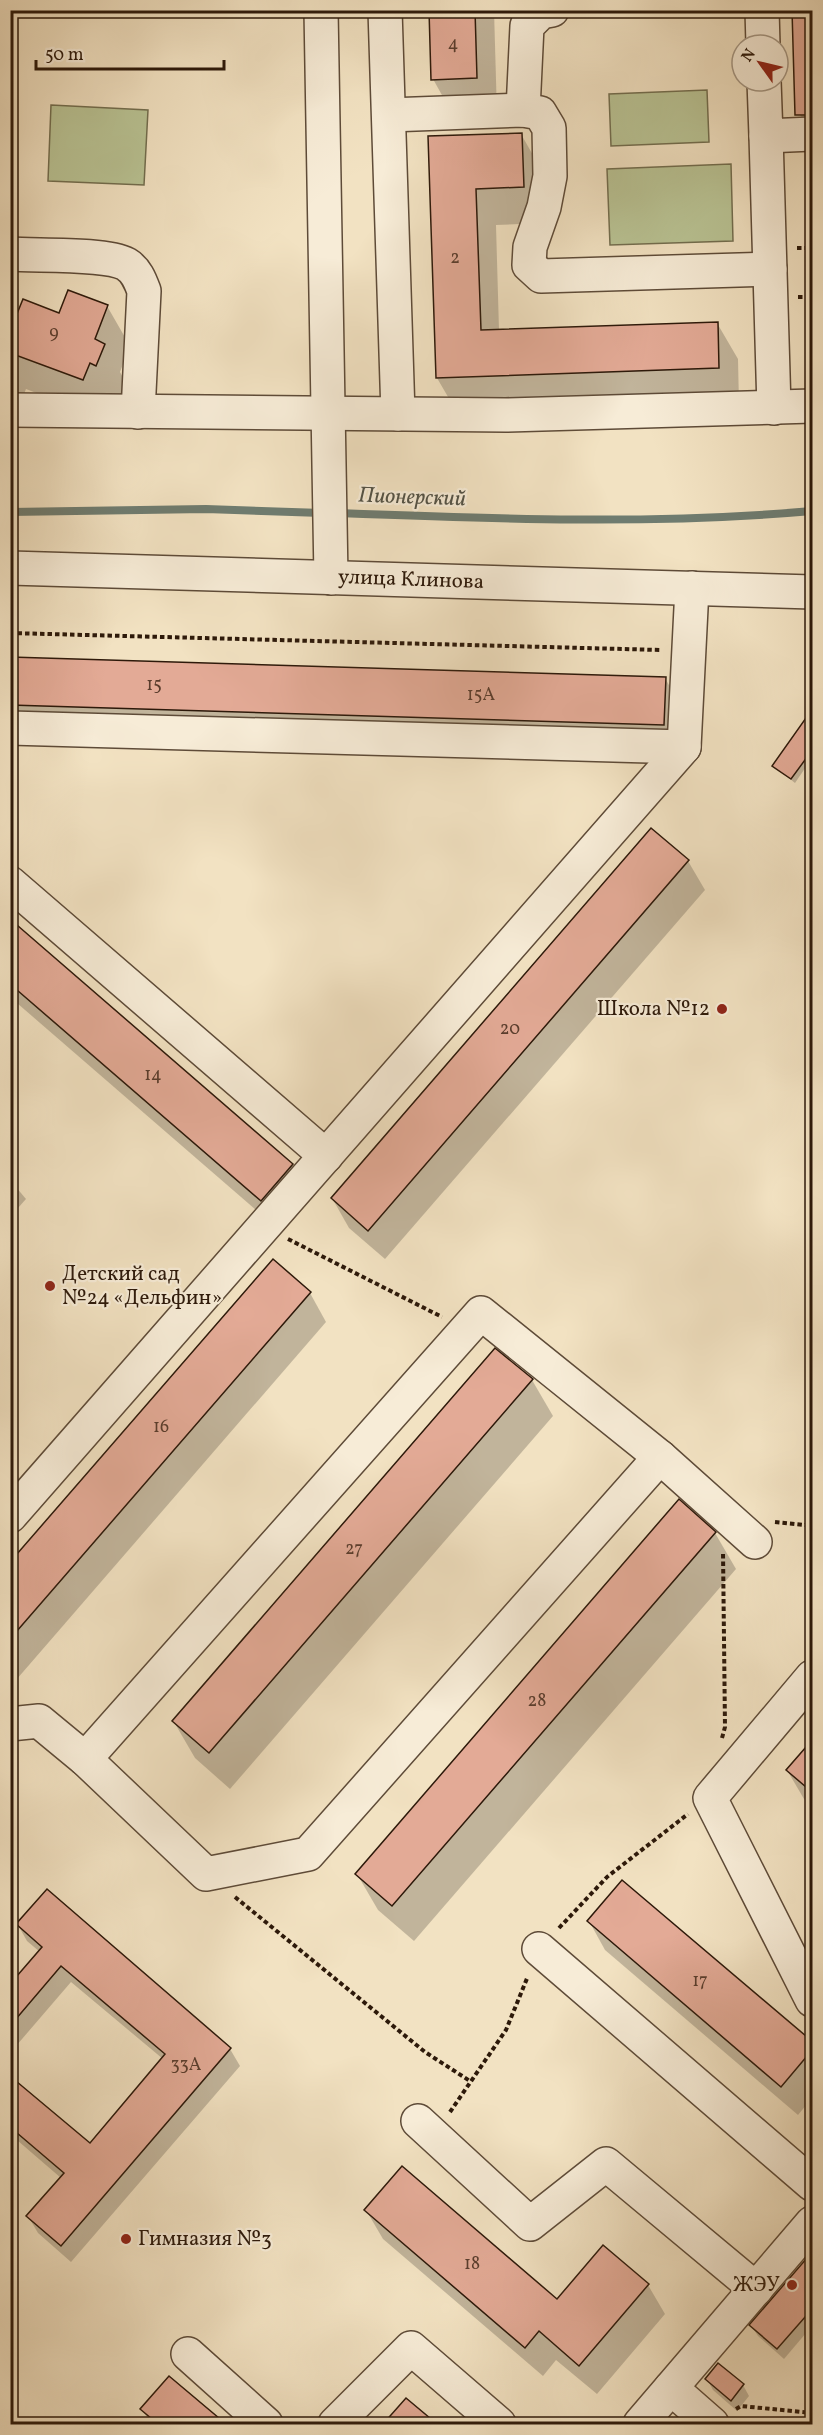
<svg xmlns="http://www.w3.org/2000/svg" width="823" height="2435" viewBox="0 0 823 2435" font-family="Vollkorn,serif">
  <style>
    .green { fill: #b9c394; stroke: #736e4f; stroke-width: 1.5 }
    .shadow { fill: #0003 }
    .lines { fill: none; stroke-linecap: round; stroke-linejoin: round }
    .stream { stroke: #6f7c70; stroke-width: 8 }
    .building { fill: #e3aa96; stroke: #2d190a; stroke-width: 1.5 }
    .minor-casing { stroke: #5e4b38; stroke-width: 36 }
    .path { stroke: #2d190a; stroke-width: 4; stroke-dasharray: 4.5 3; stroke-linecap: butt }
    .minor { stroke: #f7ecd7; stroke-width: 33 }
    .poi-dot { fill: #8f2418; stroke: #f7ecd7; stroke-width: 2 }
    .labels { text-anchor: middle; dominant-baseline: central; stroke-width: 4.5; stroke-linejoin: round; paint-order: stroke }
    .number-label { font-size: 18px; fill: #5a3d2d }
    .street-label { font-size: 21px; fill: #2d190a; stroke: #f7ecd7 }
    .poi-label { font-size: 21px; fill: #2d190a; stroke: #f7ecd7; text-anchor: end }
    .water-label { font-size: 22px; font-style: italic; fill: #545346; stroke: #f7ecd7 }
  </style>
  <rect width="100%" height="100%" fill="#f2e2c2"/>
  <filter id="stains"><feTurbulence type="fractalNoise" baseFrequency=".00333" numOctaves="4"/><feColorMatrix values="0 0 0 0 .2 0 0 0 0 .09 0 0 0 0 .02 0 0 0 .5 -.17"/></filter>
  <radialGradient id="worn" r=".72"><stop offset=".6" stop-color="#630" stop-opacity="0"/><stop offset="1" stop-color="#630" stop-opacity=".3"/></radialGradient>
  <g class="green">
    <path d="M707 90 709 142 611 146 609 94Z"/>
    <path d="M51 105 148 110 144 185 48 181Z"/>
    <path d="M731 164 733 241 610 245 607 169Z"/>
  </g>
  <g class="shadow">
    <path d="M430 10H494L497 114 453 115 433 79Z"/>
    <path d="M812 10V136L797 109Z"/>
    <path d="M521 134 542 171 544 223 496 225 499 330 717 323 738 359 739 404 458 414 437 378 430 138Z"/>
    <path d="M805 163H812V226L807 217Z"/>
    <path d="M107 306 130 346 120 372 127 385 119 405 106 420 26 389 15 417 10 415V328Z"/>
    <path d="M811 318H812V372V371Z"/>
    <path d="M10 658 665 678 682 708 680 754 10 733Z"/>
    <path d="M812 711V758L795 783 774 766Z"/>
    <path d="M688 861 705 890 385 1259 349 1228 332 1198Z"/>
    <path d="M10 921 292 1165 309 1195 278 1229 10 997Z"/>
    <path d="M10 1180 26 1199 10 1217Z"/>
    <path d="M310 1293 326 1322 10 1687V1565Z"/>
    <path d="M495 1350 532 1380 553 1416 230 1789 195 1758 174 1722Z"/>
    <path d="M715 1533 736 1569 414 1941 378 1910 357 1874Z"/>
    <path d="M812 1741V1806L804 1799 787 1770Z"/>
    <path d="M47 1891 230 2049 240 2066 71 2262 38 2233 28 2216 61 2178 10 2134V2078L90 2145 163 2059 71 1982 10 2053V1986L40 1952 27 1941 18 1925Z"/>
    <path d="M589 1921 812 2044V2098L798 2115 605 1950Z"/>
    <path d="M366 2210 557 2301 604 2247 648 2285 665 2314 597 2394 556 2360 543 2376 383 2239Z"/>
    <path d="M812 2265V2326L784 2359 758 2336 751 2325Z"/>
    <path d="M169 2378 224 2424H151L142 2409Z"/>
    <path d="M707 2379 743 2385 749 2396 737 2411 713 2390Z"/>
    <path d="M406 2400 435 2424H385Z"/>
  </g>
  <g class="lines">
    <g class="stream">
      <path d="M10 512 206 509 322 513"/>
      <path d="M337 513C496 519 654 525 812 511"/>
    </g>
  </g>
  <g class="building">
    <path d="M429 10H475L477 78 431 80Z"/>
    <path d="M792 10H813V115H795Z"/>
    <path d="M522 133 524 187 476 189 481 330 718 322 719 368 436 378 428 136Z"/>
    <path d="M68 290 108 305 95 339 105 344 96 366 90 363 83 380 10 353V331L23 299 59 313Z"/>
    <path d="M10 657 666 677 664 725 10 705Z"/>
    <path d="M813 708V749L791 779 772 766Z"/>
    <path d="M651 828 689 860 368 1231 331 1198Z"/>
    <path d="M10 919 293 1164 261 1201 10 984Z"/>
    <path d="M273 1259 311 1292 10 1639V1562Z"/>
    <path d="M495 1348 533 1379 209 1753 172 1721Z"/>
    <path d="M679 1499 716 1532 392 1906 355 1874Z"/>
    <path d="M813 1739V1793L786 1770Z"/>
    <path d="M622 1880 813 2042V2049L781 2087 587 1921Z"/>
    <path d="M47 1889 231 2048 61 2246 26 2216 64 2173 10 2127V2076L90 2143 165 2054 61 1966 10 2026V1984L42 1947 16 1924Z"/>
    <path d="M402 2166 557 2299 603 2245 649 2284 579 2366 539 2331 525 2348 364 2210Z"/>
    <path d="M807 2258 813 2263V2308L777 2349 749 2325Z"/>
    <path d="M718 2363 744 2384 731 2401 705 2379Z"/>
    <path d="M169 2376 226 2424H158L140 2409Z"/>
    <path d="M406 2398 437 2424H383Z"/>
  </g>
  <g class="lines">
    <defs>
      <g id="minor">
        <path d="M321 10 331 578"/>
        <path d="M385 10 398 414"/>
        <path d="M762 10 763 45"/>
        <path d="M764 81 766 136 812 134"/>
        <path d="M523 110 527 26 541 12 552 10"/>
        <path d="M389 115 523 110 540 113 549 128 550 176 544 207 530 247 529 265 541 276 770 269"/>
        <path d="M766 136 774 408"/>
        <path d="M10 254C37 256 106 253 126 264 136 270 140 280 144 291L138 412"/>
        <path d="M10 410 506 415 812 406"/>
        <path d="M10 568 812 592"/>
        <path d="M10 728 684 747"/>
        <path d="M10 883 326 1156"/>
        <path d="M10 1516 684 747 692 588"/>
        <path d="M812 1677 710 1798 812 2000"/>
        <path d="M10 1724 39 1721 85 1759 206 1874 308 1854 660 1457"/>
        <path d="M85 1759 481 1313 660 1457 755 1542"/>
        <path d="M539 1949 812 2184"/>
        <path d="M418 2121 530 2224 606 2164 756 2289"/>
        <path d="M188 2354 266 2424"/>
        <path d="M671 2388 712 2424"/>
        <path d="M335 2424 411 2348 499 2424"/>
        <path d="M640 2424 812 2223"/>
      </g>
    </defs>
    <use href="#minor" class="minor-casing"/>
    <g class="path">
      <path d="M797 248H812"/>
      <path d="M798 297H812"/>
      <path d="M10 633 661 650"/>
      <path d="M288 1239 442 1317"/>
      <path d="M775 1522 805 1525 812 1523"/>
      <path d="M722 1738 725 1727 723 1551"/>
      <path d="M235 1897 425 2052 470 2081"/>
      <path d="M559 1928 607 1877 688 1814"/>
      <path d="M450 2112 506 2030 528 1976"/>
      <path d="M736 2409 741 2406 812 2413"/>
    </g>
    <use href="#minor" class="minor"/>
  </g>
  <g class="poi-dot">
    <circle cx="722" cy="1009" r="6"/>
    <circle cx="50" cy="1286" r="6"/>
    <circle cx="126" cy="2239" r="6"/>
    <circle cx="792" cy="2285" r="6"/>
  </g>
  <g class="labels">
    <g class="number-label">
      <text x="453" y="44">4</text>
      <text x="455" y="258">2</text>
      <text x="54" y="333">9</text>
      <text x="154" y="685">15</text>
      <text x="481" y="695">15А</text>
      <text x="510" y="1029">20</text>
      <text x="153" y="1075">14</text>
      <text x="161" y="1427">16</text>
      <text x="354" y="1549">27</text>
      <text x="537" y="1701">28</text>
      <text x="700" y="1981">17</text>
      <text x="186" y="2065">33А</text>
      <text x="472" y="2264">18</text>
    </g>
    <g class="street-label">
      <text transform="translate(411 580) rotate(2)">улица Клинова</text>
    </g>
    <g class="poi-label">
      <text x="710" y="1009">Школа №12</text>
      <text x="62" y="1274" text-anchor="start">Детский сад<tspan x="62" dy="24">№24 «Дельфин»</tspan></text>
      <text x="138" y="2239" text-anchor="start">Гимназия №3</text>
      <text x="780" y="2285">ЖЭУ</text>
    </g>
    <g class="water-label">
      <text transform="translate(412 498) rotate(2)">Пионерский</text>
    </g>
  </g>
  <rect width="823" height="2435" fill="none" stroke="#f2e2c2" stroke-width="36"/>
  <rect x="12" y="12" width="799" height="2411" fill="none" stroke="#2d190a" stroke-width="3"/>
  <rect x="18" y="18" width="787" height="2399" fill="none" stroke="#2d190a" stroke-width="1.5"/>
  <g transform="translate(760 63) rotate(304)"><circle r="28" fill="#f7ecd7" stroke="#a69885" stroke-width="1.5"/>
  <path d="M0-4.5L10 22L0 15L-10 22Z" fill="#8f2418"/>
  <text y="-9" font-size="16" font-weight="bold" text-anchor="middle" fill="#2d190a">N</text>
  </g>
  <path d="M36 60v9h188v-9" fill="none" stroke="#2d190a" stroke-width="3"/>
  <text x="45" y="60" font-size="18" fill="#2d190a" stroke="#f7ecd7" stroke-width="4.5" paint-order="stroke">50 m</text>
  <rect width="100%" height="100%" filter="url(#stains)"/>
  <rect width="100%" height="100%" fill="url(#worn)"/>
</svg>
